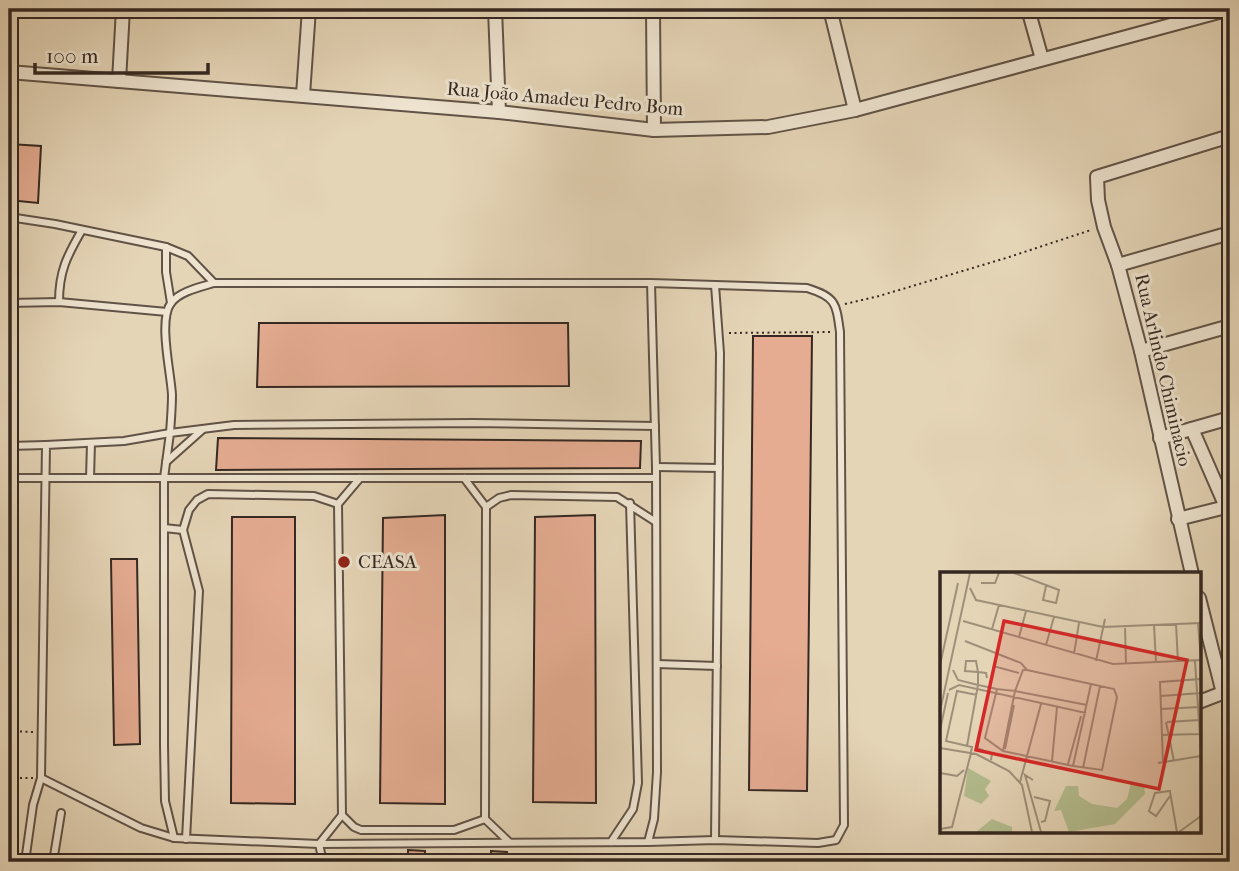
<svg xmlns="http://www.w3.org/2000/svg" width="1239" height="871" viewBox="0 0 1239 871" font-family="'IM FELL French Canon',serif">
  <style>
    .building { fill: #e5ac92; stroke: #352822; stroke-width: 2 }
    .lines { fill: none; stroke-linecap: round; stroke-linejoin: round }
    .lane-casing { stroke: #615347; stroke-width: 10 }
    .street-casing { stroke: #615347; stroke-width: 16 }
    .path { stroke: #352822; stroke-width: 2; stroke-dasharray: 2 3.5; stroke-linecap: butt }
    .lane { stroke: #eee4d0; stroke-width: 6 }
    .street { stroke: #eee4d0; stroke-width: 12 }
    .poi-dot { fill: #8f2418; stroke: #eee4d0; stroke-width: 2.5 }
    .labels { text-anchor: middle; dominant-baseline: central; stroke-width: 6; stroke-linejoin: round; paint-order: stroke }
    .street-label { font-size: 19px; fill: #352822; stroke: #eee4d0 }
    .poi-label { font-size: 19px; fill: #352822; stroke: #eee4d0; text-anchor: start }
    .inset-road { fill: none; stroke: #9f907b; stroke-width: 2 }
    .view { fill: #d62828; fill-opacity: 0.15; stroke: #d62828; stroke-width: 3.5 }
    .inset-edge { fill: none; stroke: #352822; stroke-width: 3.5 }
  </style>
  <rect width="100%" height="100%" fill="#e5d5b7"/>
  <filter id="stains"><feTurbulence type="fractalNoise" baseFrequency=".00286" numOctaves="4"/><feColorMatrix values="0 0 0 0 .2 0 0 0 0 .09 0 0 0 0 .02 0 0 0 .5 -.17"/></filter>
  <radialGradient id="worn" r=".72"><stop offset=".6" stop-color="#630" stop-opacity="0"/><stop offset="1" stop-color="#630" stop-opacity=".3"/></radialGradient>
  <g class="building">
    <path d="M9 144 41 146 38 203 9 200Z"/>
    <path d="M259 323H568L569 386 257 387Z"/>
    <path d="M753 336H812L807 791 749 790Z"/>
    <path d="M218 438 641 441 640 468 216 470Z"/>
    <path d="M445 515V804L380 803 383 518Z"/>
    <path d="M595 515 596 803 533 802 535 517Z"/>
    <path d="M232 517H295V804L231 803Z"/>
    <path d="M111 559H137L140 744 114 745Z"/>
    <path d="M408 850 425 851V862H408Z"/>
    <path d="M491 851 507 852V862H491Z"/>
  </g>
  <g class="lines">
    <defs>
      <g id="lane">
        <path d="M9 217 55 224 166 247 188 256 214 283"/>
        <path d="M166 247V272L171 303"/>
        <path d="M715 285 720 353 715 840"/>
        <path d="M59 302C59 271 67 256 82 230"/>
        <path d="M9 303 59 302 167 312"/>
        <path d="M9 446 46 445"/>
        <path d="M166 462 202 430"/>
        <path d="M656 467 719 468"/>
        <path d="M9 478H656"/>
        <path d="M90 478 91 443"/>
        <path d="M464 478 486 507 485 819 509 842"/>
        <path d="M486 507 499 498 511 495 617 497 656 522"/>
        <path d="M164 528 183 530"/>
        <path d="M657 664 717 666"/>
        <path d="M342 815 354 827 361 830H454L485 819"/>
        <path d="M174 838 165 801 164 745V478L170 433 234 425 473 423 655 426"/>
        <path d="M186 839 199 591 183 530 189 510 197 500 208 494 314 496 338 504"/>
        <path d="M611 842 633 809 638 783 630 503"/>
        <path d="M648 842 715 840 818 843 836 840 844 825 840 332C836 303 836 297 807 288L651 283H214C201 287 180 291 171 303 158 320 171 373 172 395 172 407 171 420 170 433L124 441 46 445 41 778 141 828 174 838 319 844 648 842 654 819 657 772 656 467 651 283"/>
        <path d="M9 862H13"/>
        <path d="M25 862 33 805 41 778"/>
        <path d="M53 862 61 813"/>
        <path d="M323 862 319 844 342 815 338 504 360 478"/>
      </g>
      <g id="street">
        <path d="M495 9 499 112"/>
        <path d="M653 9 654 130"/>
        <path d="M830 9 855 110"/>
        <path d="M1028 9 1042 59"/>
        <path d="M9 72 499 112 654 130 768 127 855 110 1230 9"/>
        <path d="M119 81 123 9"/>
        <path d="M303 95 309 9"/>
        <path d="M1118 265 1230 233"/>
        <path d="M1141 351 1230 326"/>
        <path d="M1192 429 1230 516"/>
        <path d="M1160 438 1230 418"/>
        <path d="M1178 519 1230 506"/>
        <path d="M1192 574 1141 351 1118 265 1104 227 1098 200 1097 177 1230 136"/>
        <path d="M1199 598 1223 693"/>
        <path d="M1199 702 1230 690"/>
      </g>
    </defs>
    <use href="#lane" class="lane-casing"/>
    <use href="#street" class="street-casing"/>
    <g class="path">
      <path d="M845 304 879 296 1006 258 1091 230"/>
      <path d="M729 333 832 332"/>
      <path d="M9 731 33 732"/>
      <path d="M9 778H33"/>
    </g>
    <use href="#lane" class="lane"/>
    <use href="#street" class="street"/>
  </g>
  <circle class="poi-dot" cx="344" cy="562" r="7"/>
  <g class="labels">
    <g class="street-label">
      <text transform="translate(565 99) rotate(5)">Rua João Amadeu Pedro Bom</text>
      <text transform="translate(1163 370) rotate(77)">Rua Arlindo Chiminacio</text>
    </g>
    <g class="poi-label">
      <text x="358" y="562">CEASA</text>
    </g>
  </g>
  <g transform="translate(940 572)">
    <rect width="261" height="261" fill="#e5d5b7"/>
    <path d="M28 196 51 209 45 217 49 224 41 232 24 224ZM191 211 204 214 205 222 175 252 129 260 121 238 114 239 126 214H138L139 224 152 232 177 236 187 227ZM52 247 72 255V260H36Z" fill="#b4bd8f"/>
    <path class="inset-road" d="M74 1 119 18 116 31 103 28 106 14M41 11H55L59 1M30 16 36 28 163 55 261 51M23 49 173 92 261 88M258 51 261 88M236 52 238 90M214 53 216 91M185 54 186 93M52 57 59 33M79 65 86 39M25 69 81 91 87 98M106 73 114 45M134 82 139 51M156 89 165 47M255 89 261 180M0 93 18 11M53 94 79 101M13 98 18 108 38 113 27 174M47 106 46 101 38 100 25 99 26 89H36L38 100V113L57 117M9 118 19 113 146 141M221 124 261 121M221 137 259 135M0 139 30 1M226 150 234 189M227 150 260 148M0 158 8 121M221 163 259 162M39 167 37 176 52 182 51 188M0 176 36 182 69 199 82 213 92 260M65 177 74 133M63 179 75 119 147 133M31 180 32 175 6 169 17 119 37 123M112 189 117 135M223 190 220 110 261 107M218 191 261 184M128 192 141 144M133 194 162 198 177 125 174 117 151 112 87 98H83L75 119 57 117 45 166 63 179 133 194 151 112M143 196 160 114M0 201 17 204 24 198M93 208 85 203 101 260M80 210 101 132M230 224 216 244 209 239 215 221 230 219V220L237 260M94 225 110 229 105 249 101 250M0 257 12 255 31 181M239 260 261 244"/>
    <path class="view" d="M64 49 247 88 219 217 36 178Z"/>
    <rect width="261" height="261" class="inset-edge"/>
  </g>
  <rect width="1239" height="871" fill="none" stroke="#e5d5b7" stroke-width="35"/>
  <rect x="10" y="10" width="1218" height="850" fill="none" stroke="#352822" stroke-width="3.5"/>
  <rect x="18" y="18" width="1204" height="836" fill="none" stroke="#352822" stroke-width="2"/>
  <path d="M35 63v10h173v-10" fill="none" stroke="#352822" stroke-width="3.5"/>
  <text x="46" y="63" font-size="21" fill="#352822" stroke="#eee4d0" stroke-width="5" paint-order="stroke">100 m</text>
  <rect width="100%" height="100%" filter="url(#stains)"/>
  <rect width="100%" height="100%" fill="url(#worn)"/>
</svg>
